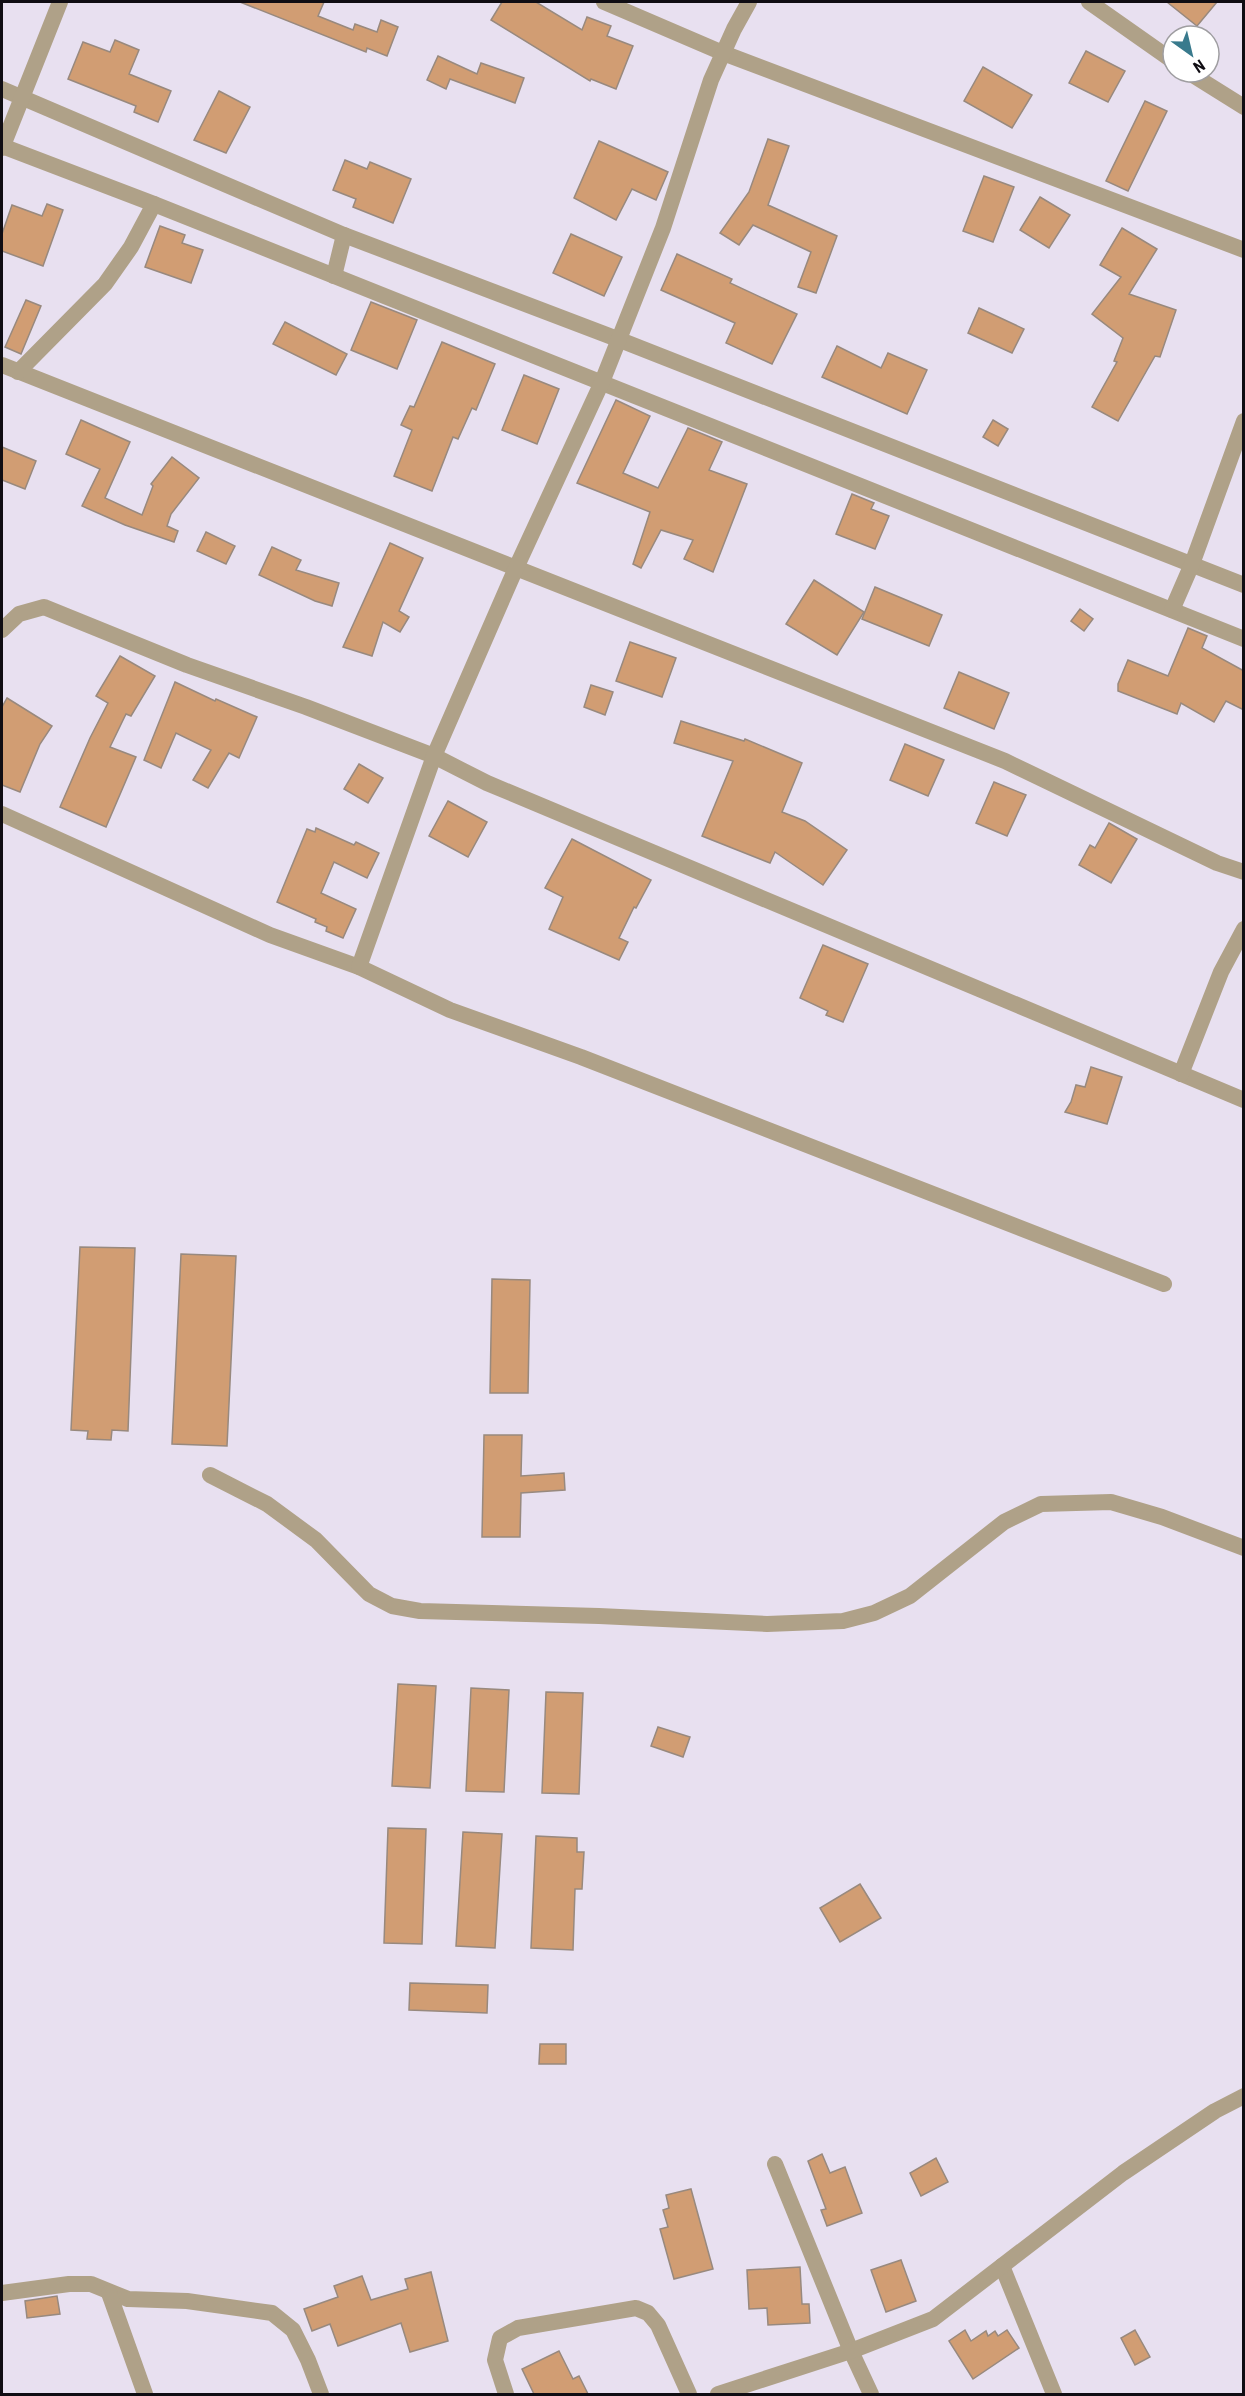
<svg xmlns="http://www.w3.org/2000/svg" width="1245" height="2396" viewBox="0 0 1245 2396" font-family="'Roboto Condensed',sans-serif">
  <style>
    .building { fill: #d19d73; stroke: #98897e; stroke-width: 1.5 }
    .lines { fill: none; stroke-linecap: round; stroke-linejoin: round }
    .street { stroke: #afa188; stroke-width: 16 }
  </style>
  <rect width="100%" height="100%" fill="#e8e0f0"/>
  <g class="building">
    <path d="M240 2H324L318 16 353 30 355 24 377 32 381 20 398 27 387 56 367 48 366 52Z"/>
    <path d="M502 2H536L582 30 587 17 611 26 607 36 633 46 616 89 591 79 590 81 491 20Z"/>
    <path d="M1167 2H1217L1197 26Z"/>
    <path d="M115 40 139 50 129 74 171 91 158 122 134 112 136 106 68 79 83 42 110 52Z"/>
    <path d="M1086 51 1125 71 1108 102 1069 83Z"/>
    <path d="M438 56 477 74 481 63 524 78 515 103 450 79 446 89 427 80Z"/>
    <path d="M983 67 1032 95 1012 128 964 101Z"/>
    <path d="M219 91 250 107 226 153 194 140Z"/>
    <path d="M1145 101 1167 111 1128 191 1106 181Z"/>
    <path d="M768 139 789 146 768 205 837 236 816 293 798 287 811 252 753 225 739 245 720 233 749 192Z"/>
    <path d="M599 141 668 172 656 200 632 189 616 220 574 198Z"/>
    <path d="M345 160 367 169 370 162 411 179 393 223 353 207 356 199 333 190Z"/>
    <path d="M984 176 1014 187 993 242 963 231Z"/>
    <path d="M1040 197 1070 215 1049 248 1020 230Z"/>
    <path d="M47 204 63 210 43 266 2 251V234L12 205 42 216Z"/>
    <path d="M160 226 185 235 182 243 203 250 191 283 145 267Z"/>
    <path d="M1122 228 1157 249 1129 294 1176 310 1160 357 1155 356 1118 421 1092 407 1117 362 1114 361 1123 338 1092 314 1121 277 1100 265Z"/>
    <path d="M571 234 622 257 604 296 553 273Z"/>
    <path d="M677 254 732 279 730 283 797 314 772 364 726 343 735 323 661 290Z"/>
    <path d="M26 300 41 306 21 354 5 347Z"/>
    <path d="M371 302 417 320 397 369 351 350Z"/>
    <path d="M979 308 1024 329 1012 353 968 333Z"/>
    <path d="M285 322 347 354 336 375 273 344Z"/>
    <path d="M442 342 495 364 476 410 472 408 458 439 453 437 432 491 394 476 412 430 401 425 410 406 414 407Z"/>
    <path d="M837 346 881 368 888 353 927 370 907 414 822 377Z"/>
    <path d="M524 375 559 389 537 444 502 430Z"/>
    <path d="M616 400 650 416 623 473 658 488 688 428 722 442 709 470 747 484 713 572 684 559 693 540 661 530 641 568 633 564 650 512 577 483Z"/>
    <path d="M81 420 130 442 105 498 142 515 153 486 151 484 172 457 199 478 171 514 167 526 178 531 174 542 125 525 82 506 100 469 66 454Z"/>
    <path d="M993 420 1008 429 998 446 983 437Z"/>
    <path d="M2 447 36 461 25 489 2 480Z"/>
    <path d="M852 494 874 503 871 509 889 516 875 549 836 534Z"/>
    <path d="M206 532 235 546 226 564 197 551Z"/>
    <path d="M390 543 423 558 399 611 409 617 400 632 383 622 372 656 343 647Z"/>
    <path d="M272 547 301 560 296 570 339 583 332 606 315 601 259 575Z"/>
    <path d="M814 580 864 612 837 655 786 624Z"/>
    <path d="M875 587 942 615 929 646 862 619Z"/>
    <path d="M1080 609 1093 619 1084 631 1071 621Z"/>
    <path d="M1188 628 1207 636 1202 648 1244 671V710L1226 701 1214 722 1181 703 1177 714 1118 691V684L1128 660 1168 676Z"/>
    <path d="M630 642 676 658 662 697 616 681Z"/>
    <path d="M120 656 155 676 131 716 126 714 110 747 136 757 106 827 60 807 90 738 108 703 96 696Z"/>
    <path d="M959 672 1009 693 994 729 944 708Z"/>
    <path d="M175 682 215 701 216 699 257 717 239 758 229 753 208 788 193 780 211 750 176 733 161 768 144 760Z"/>
    <path d="M591 685 613 692 605 715 584 707Z"/>
    <path d="M7 698 52 726 40 744 20 792 2 785V707Z"/>
    <path d="M681 721 744 741 745 739 802 763 782 812 805 821 847 850 823 885 775 852 770 863 702 836 733 761 674 743Z"/>
    <path d="M905 744 944 760 928 796 890 780Z"/>
    <path d="M359 764 383 778 368 803 344 789Z"/>
    <path d="M994 782 1026 795 1007 836 976 823Z"/>
    <path d="M448 801 487 822 468 857 429 836Z"/>
    <path d="M1109 823 1137 839 1111 883 1079 865 1090 845 1095 848Z"/>
    <path d="M316 828 354 845 356 842 379 853 367 878 334 862 321 893 356 909 343 938 326 931 327 927 315 922 316 919 277 902 307 829 315 832Z"/>
    <path d="M572 839 651 880 636 908 634 907 619 938 628 942 619 960 549 929 563 897 545 888Z"/>
    <path d="M823 945 868 964 843 1022 826 1015 828 1011 800 998Z"/>
    <path d="M1091 1067 1122 1077 1107 1124 1065 1112 1071 1102 1076 1085 1085 1087Z"/>
    <path d="M80 1247 135 1248 128 1431 112 1430 111 1440 87 1439 88 1431 71 1430Z"/>
    <path d="M181 1254 236 1256 227 1446 172 1444Z"/>
    <path d="M492 1279 530 1280 528 1393H490Z"/>
    <path d="M484 1435H522L521 1476 564 1473 565 1490 521 1493 520 1537H482Z"/>
    <path d="M398 1684 436 1686 430 1788 392 1786Z"/>
    <path d="M471 1688 509 1690 504 1792 466 1791Z"/>
    <path d="M546 1692 583 1693 579 1794 542 1793Z"/>
    <path d="M658 1727 690 1737 683 1757 651 1746Z"/>
    <path d="M388 1828 426 1829 422 1944 384 1943Z"/>
    <path d="M463 1832 502 1834 495 1948 456 1946Z"/>
    <path d="M536 1836 577 1838V1852H584L582 1889H575L573 1950 531 1948Z"/>
    <path d="M860 1884 881 1918 840 1942 820 1908Z"/>
    <path d="M410 1983 488 1985 487 2013 409 2010Z"/>
    <path d="M540 2044H566V2064H539Z"/>
    <path d="M822 2154 830 2173 845 2167 862 2213 827 2226 821 2210 826 2209 808 2161Z"/>
    <path d="M936 2158 948 2182 921 2196 910 2173Z"/>
    <path d="M691 2189 713 2269 674 2279 660 2229 668 2227 663 2210 669 2208 666 2195Z"/>
    <path d="M901 2260 916 2301 886 2312 871 2270Z"/>
    <path d="M800 2267 802 2304H809L810 2323 768 2325 767 2308 749 2309 747 2270Z"/>
    <path d="M431 2272 448 2341 410 2352 401 2323 338 2346 330 2324 312 2331 304 2309 338 2297 334 2286 362 2276 371 2300 408 2289 405 2279Z"/>
    <path d="M57 2296 60 2314 27 2318 25 2301Z"/>
    <path d="M965 2330 971 2341 986 2331 988 2336 995 2331 998 2336 1007 2330 1019 2348 973 2379 949 2341Z"/>
    <path d="M1135 2330 1150 2357 1135 2365 1121 2338Z"/>
    <path d="M559 2351 573 2379 579 2376 588 2394H534L522 2369Z"/>
  </g>
  <g class="lines">
    <g class="street">
      <path d="M604 2 723 53 1244 250"/>
      <path d="M1089 2 1173 61"/>
      <path d="M1188 72 1244 107"/>
      <path d="M2 89 344 235 620 340 1244 585"/>
      <path d="M2 146 154 204 1244 639"/>
      <path d="M2 148 60 2"/>
      <path d="M334 276 344 235"/>
      <path d="M2 365 1005 761 1217 863 1244 872"/>
      <path d="M18 372 105 284 131 247 154 204"/>
      <path d="M1172 610 1192 564 1244 421"/>
      <path d="M2 630 19 614 44 607 187 665 306 707 434 756 487 783 1244 1100"/>
      <path d="M2 814 270 935 359 967 450 1010 581 1057 1164 1284"/>
      <path d="M359 967 434 756 516 568 602 382 663 228 711 80 734 29 749 2"/>
      <path d="M1181 1074 1221 972 1244 929"/>
      <path d="M210 1475 267 1504 316 1540 369 1594 392 1606 420 1611 599 1616 767 1624 843 1621 874 1613 910 1596 1004 1522 1041 1504 1111 1502 1162 1517 1244 1548"/>
      <path d="M775 2164 851 2351 871 2394"/>
      <path d="M1002 2266 1054 2394"/>
      <path d="M2 2293 69 2284H91L128 2299 187 2301 272 2313 293 2330 308 2360 321 2394"/>
      <path d="M109 2293 145 2394"/>
      <path d="M506 2394 495 2360 500 2338 518 2328 636 2308 648 2313 658 2325 689 2394"/>
      <path d="M718 2394 851 2351 933 2319 1123 2173 1215 2111 1244 2096"/>
    </g>
  </g>
  <rect width="1245" height="2396" fill="none" stroke="#100d13" stroke-width="6"/>
  <g transform="translate(1191 54) rotate(146)"><circle r="28" fill="#ffffff" stroke="#9f9ea1" stroke-width="1.5"/>
  <path d="M0-4.5L10 22L0 15L-10 22Z" fill="#397a8d"/>
  <text y="-9" font-size="16" font-weight="bold" text-anchor="middle" fill="#100d13">N</text>
  </g>
</svg>
